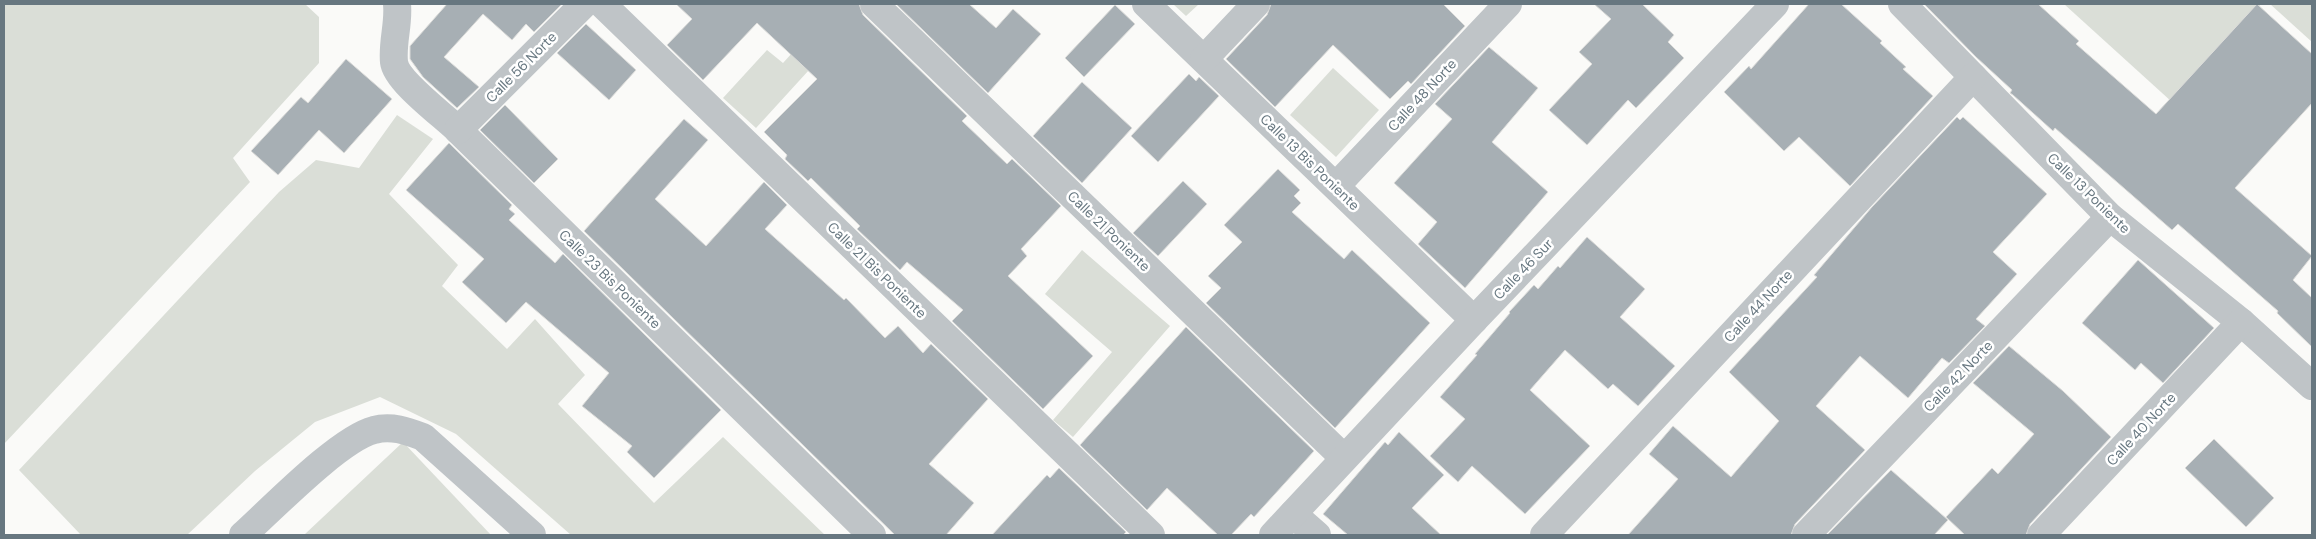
<svg xmlns="http://www.w3.org/2000/svg" width="2316" height="539" viewBox="0 0 2316 539" font-family="'DM Sans',sans-serif">
  <style>
    .green { fill: #daded7 }
    .building { fill: #a7afb4; stroke: #dcdcda }
    .lines { fill: none; stroke-linecap: round; stroke-linejoin: round }
    .street { stroke: #bfc4c7; stroke-width: 28 }
    .labels { text-anchor: middle; dominant-baseline: central; stroke-width: 5; stroke-linejoin: round; paint-order: stroke }
    .street-label { font-size: 14px; fill: #677780; stroke: #fff }
  </style>
  <rect width="100%" height="100%" fill="#fafaf8"/>
  <g class="green">
    <path d="M4 4H305L319 17V63L233 158 250 182 4 444Z"/>
    <path d="M1173 4H1199L1186 16Z"/>
    <path d="M2064 4H2261L2172 102Z"/>
    <path d="M2270 4H2312V42Z"/>
    <path d="M833 8 851 24 756 128 723 98 767 50 783 63Z"/>
    <path d="M1333 68 1379 110 1336 157 1290 115Z"/>
    <path d="M397 115 433 139 389 194 458 265 442 286 507 349 535 319 585 375 558 404 654 503 723 437 825 535H571L456 434 380 397 315 422 255 471 187 535H81L19 470 279 192 316 160 359 168Z"/>
    <path d="M1082 250 1170 326 1073 437 1053 420 1112 352 1045 294Z"/>
    <path d="M403 442 491 535H304Z"/>
  </g>
  <g class="building">
    <path d="M447 4H562L534 32 526 24 512 40 483 14 444 57 479 87 457 108 423 77 410 59V46Z"/>
    <path d="M676 4H859L863 15 967 116 962 121 1007 164 1012 159 1061 206 1021 249 1027 256 1008 276 1093 356 1043 409 952 321 963 310 907 262 900 270 857 229 860 226 811 178 808 181 785 159 787 155 764 132 817 79 757 23 703 80 667 45 692 19Z"/>
    <path d="M896 4H969L996 28 1013 9 1041 34 988 93Z"/>
    <path d="M1271 4H1443L1465 26 1411 84 1408 81 1390 99 1333 45 1275 107 1226 59 1267 15Z"/>
    <path d="M1594 4H1642L1674 35 1668 42 1684 58 1636 108 1628 100 1587 145 1549 110 1592 64 1579 52 1611 19Z"/>
    <path d="M1809 4H1841L1882 41 1880 43 1906 67 1903 69 1933 96 1850 186 1799 137 1784 151 1724 92 1749 66 1751 69Z"/>
    <path d="M1924 4H2038L2079 41 2076 44 2156 114 2257 4 2312 54V103L2235 188 2312 256 2293 280 2312 298V347L2277 313 2278 311 2178 224 2172 230 2055 128 2053 131 2013 95 2010 93 2012 90 1976 57Z"/>
    <path d="M1115 5 1135 24 1084 77 1065 58Z"/>
    <path d="M586 24 636 70 609 100 557 53Z"/>
    <path d="M1489 47 1538 88 1492 142 1548 192 1465 288 1418 244 1437 222 1394 183 1452 119 1435 104Z"/>
    <path d="M346 59 392 99 344 153 319 130 278 175 251 151 301 97 308 103Z"/>
    <path d="M1189 74 1196 81 1199 77 1219 96 1158 162 1131 136Z"/>
    <path d="M1082 82 1132 128 1082 183 1033 136Z"/>
    <path d="M505 105 558 159 534 183 480 130Z"/>
    <path d="M1957 117 1960 120 1963 117 2047 194 1993 252 2017 274 1976 319 1985 326 1949 363 1942 358 1908 398 1860 356 1816 406 1865 450 1795 524 1791 535H1628L1678 479 1649 454 1673 426 1731 477 1779 421 1729 372 1817 277 1814 275 1872 207Z"/>
    <path d="M684 119 708 140 655 199 706 246 764 182 787 205 765 229 844 300 846 298 885 338 898 326 923 353 931 344 988 399 929 464 974 503 946 535H895L584 231Z"/>
    <path d="M449 143 512 205 509 209 515 214 509 220 555 263 563 254 721 410 654 478 627 452 632 446 582 406 609 373 526 302 506 323 462 282 484 259 406 190Z"/>
    <path d="M1278 169 1300 190 1294 196 1301 203 1292 212 1344 259 1352 250 1430 323 1335 428 1206 303 1221 288 1208 276 1242 242 1224 225Z"/>
    <path d="M1183 181 1207 204 1158 256 1133 233Z"/>
    <path d="M1587 237 1645 289 1620 317 1675 366 1638 406 1613 384 1608 389 1565 350 1530 390 1590 446 1525 514 1472 466 1458 482 1430 456 1465 419 1440 397 1477 355 1475 354 1510 313 1509 312 1534 285 1538 289 1558 266 1560 268Z"/>
    <path d="M2138 260 2214 328 2163 383 2141 363 2135 370 2082 323Z"/>
    <path d="M1186 327 1314 451 1254 517 1251 514 1231 535H1218L1167 488 1147 510 1080 445Z"/>
    <path d="M2009 346 2063 391 2111 437 2030 524 2026 535H1965L1946 517 1992 468 1998 474 2034 434 1973 383Z"/>
    <path d="M1399 432 1444 475 1412 508 1441 535H1348L1323 514 1385 442 1388 445Z"/>
    <path d="M2214 439 2274 498 2246 527 2185 468Z"/>
    <path d="M1059 468 1126 532 1123 535H992L1047 475 1050 478Z"/>
    <path d="M1891 470 1948 520 1934 535H1827Z"/>
  </g>
  <g class="lines">
    <g class="street">
      <path d="M397 4C399 24 392 42 394 62 396 81 444 116 458 130L872 535"/>
      <path d="M602 4 1151 535"/>
      <path d="M874 4 1344 458"/>
      <path d="M1146 4 1474 320"/>
      <path d="M1902 4 2110 217 2241 322 2312 386"/>
      <path d="M1204 59 1256 4"/>
      <path d="M458 130 584 4"/>
      <path d="M1336 186 1508 4"/>
      <path d="M1293 514 1317 535"/>
      <path d="M243 535C272 509 339 439 374 430 391 425 407 431 423 437L532 535"/>
      <path d="M1273 535 1474 320 1775 4"/>
      <path d="M1544 535 1973 77"/>
      <path d="M1806 535 2110 217"/>
      <path d="M2041 535 2241 322"/>
    </g>
  </g>
  <g class="labels">
    <g class="street-label">
      <text transform="translate(521 67) rotate(-45)">Calle 56 Norte</text>
      <text transform="translate(1422 95) rotate(-47)">Calle 48 Norte</text>
      <text transform="translate(1310 162) rotate(44)">Calle 13 Bis Poniente</text>
      <text transform="translate(2089 193) rotate(44)">Calle 13 Poniente</text>
      <text transform="translate(1109 231) rotate(44)">Calle 21 Poniente</text>
      <text transform="translate(1523 269) rotate(-46)">Calle 46 Sur</text>
      <text transform="translate(877 270) rotate(44)">Calle 21 Bis Poniente</text>
      <text transform="translate(610 279) rotate(44)">Calle 23 Bis Poniente</text>
      <text transform="translate(1758 306) rotate(-47)">Calle 44 Norte</text>
      <text transform="translate(1958 376) rotate(-46)">Calle 42 Norte</text>
      <text transform="translate(2141 429) rotate(-47)">Calle 40 Norte</text>
    </g>
  </g>
  <rect width="2316" height="539" fill="none" stroke="#677780" stroke-width="10"/>
</svg>
